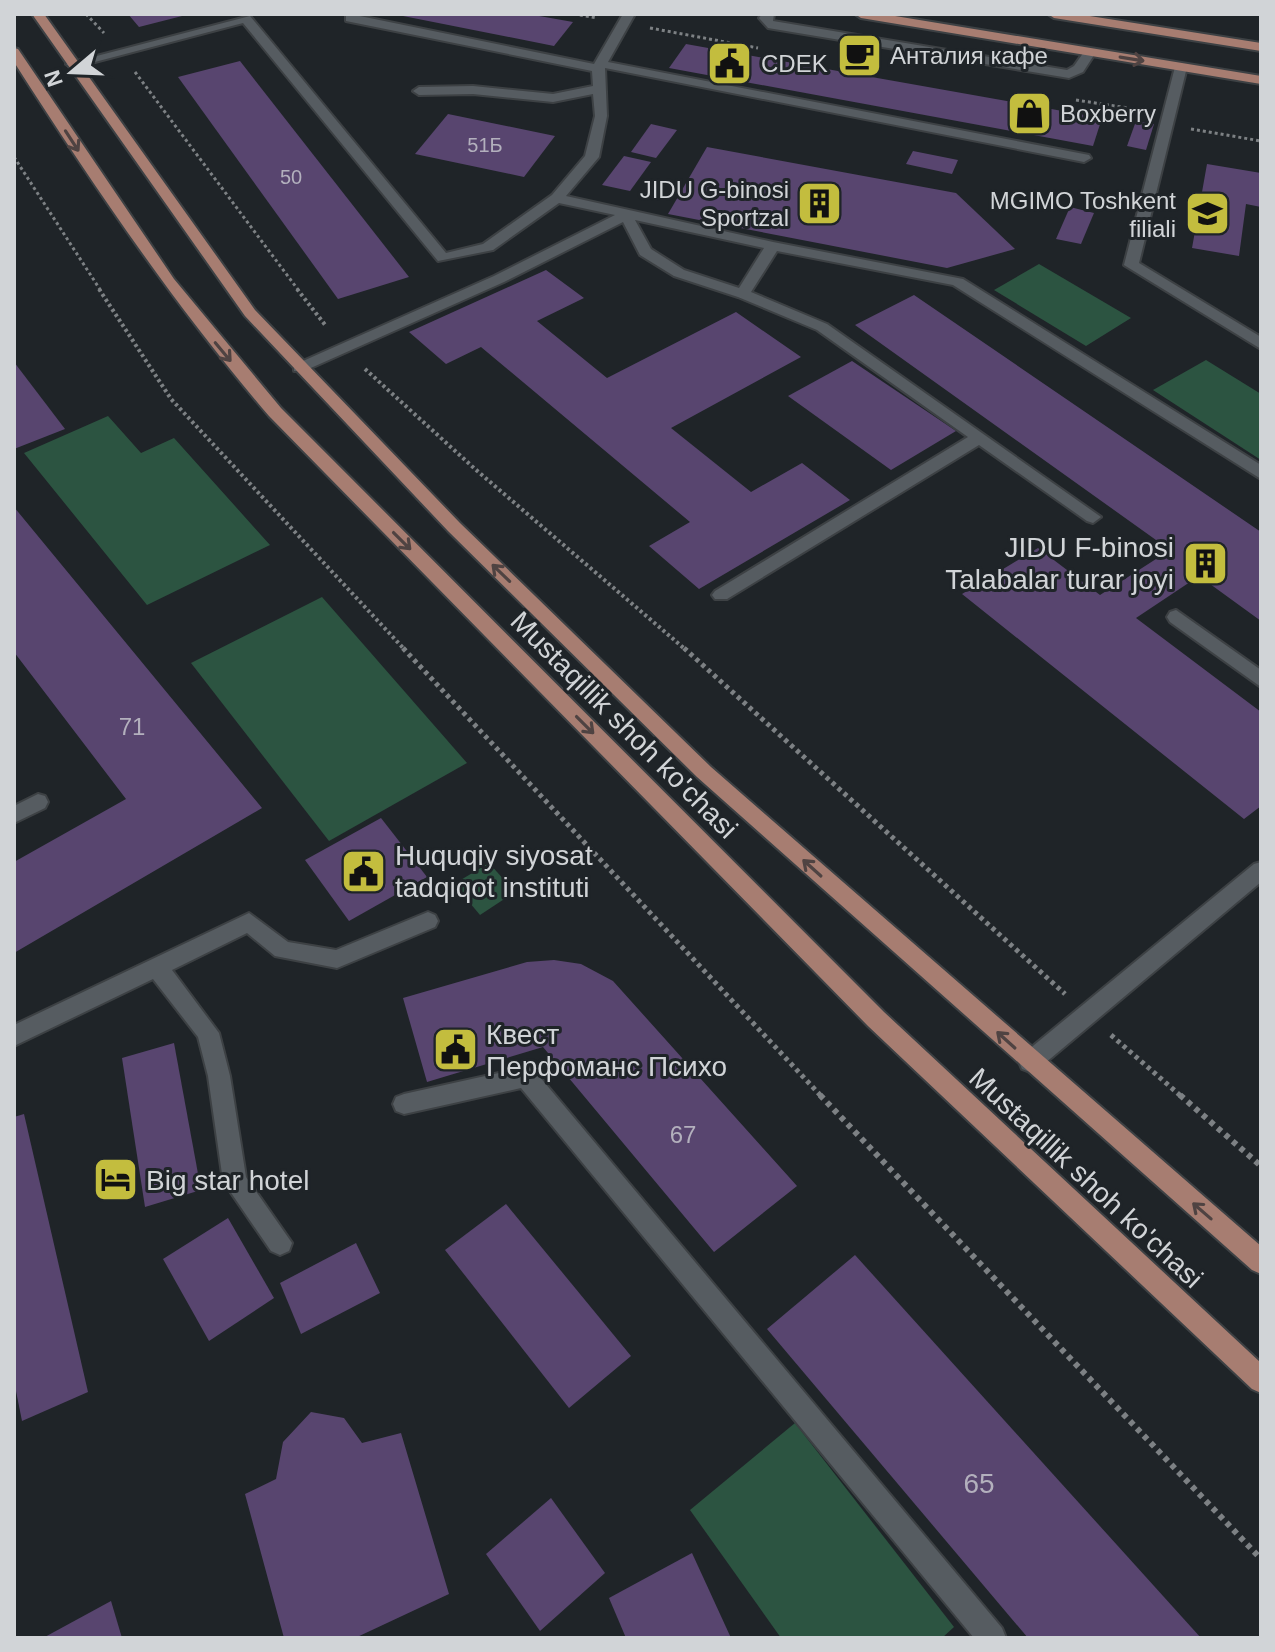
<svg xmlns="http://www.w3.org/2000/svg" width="1275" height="1652" viewBox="0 0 1275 1652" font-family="Helvetica,sans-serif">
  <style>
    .green { fill: #2c5441 }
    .building { fill: #58456f }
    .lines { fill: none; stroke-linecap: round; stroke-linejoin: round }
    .minor-casing { stroke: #3d4144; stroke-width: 4 }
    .major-casing { stroke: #3d4144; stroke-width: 4 }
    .path-far3 { stroke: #7d8184; stroke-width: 3; stroke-dasharray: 3 3; stroke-linecap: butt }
    .path-far2 { stroke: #7d8184; stroke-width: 4; stroke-dasharray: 3 3; stroke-linecap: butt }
    .path-far1 { stroke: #7d8184; stroke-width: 5; stroke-dasharray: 4 4; stroke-linecap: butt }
    .path { stroke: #7d8184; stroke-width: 6; stroke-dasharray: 5 5; stroke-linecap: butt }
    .minor { fill: #565c61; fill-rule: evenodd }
    .major { fill: #a77d71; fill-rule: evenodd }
    .oneway { stroke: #4f4342 }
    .labels { text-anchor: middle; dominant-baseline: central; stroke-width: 6; stroke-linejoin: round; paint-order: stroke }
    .far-number-label { font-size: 20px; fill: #b3b0bd }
    .far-poi-label { font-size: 24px; fill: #d1d4d7; stroke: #1f2428; text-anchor: start }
    .number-label { font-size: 24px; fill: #b3b0bd }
    .poi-label { font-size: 28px; fill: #d1d4d7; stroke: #1f2428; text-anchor: start }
    .street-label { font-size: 28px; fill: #d1d4d7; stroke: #1f2428 }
    .near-number-label { font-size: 28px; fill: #b3b0bd }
  </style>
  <rect width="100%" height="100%" fill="#1f2428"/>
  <g class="green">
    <path d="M1039 264 1131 318 1086 346 994 290Z"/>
    <path d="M1206 360 1261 394V460L1153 390Z"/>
    <path d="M108 416 141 453 174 438 270 545 147 605 24 453Z"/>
    <path d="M322 597 467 763 329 841 191 663Z"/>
    <path d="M489 863 515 892 480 915 454 884Z"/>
    <path d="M795 1423 954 1627 942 1638H781L690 1510Z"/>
  </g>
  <g class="building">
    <path d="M128 14H186V15L139 27Z"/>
    <path d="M393 14H528L573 22 554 46Z"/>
    <path d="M686 44 1102 118 1093 146 669 68Z"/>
    <path d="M240 61 409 277 338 299 178 77Z"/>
    <path d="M448 114 555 136 524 177 415 154Z"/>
    <path d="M1136 121 1154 124 1146 150 1127 146Z"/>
    <path d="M651 124 677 130 656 158 631 152Z"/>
    <path d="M707 147 956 193 1015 249 947 268 668 214Z"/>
    <path d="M913 151 958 160 952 174 906 164Z"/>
    <path d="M624 156 651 162 630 191 602 185Z"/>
    <path d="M1207 164 1261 173V207L1246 204 1239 256 1192 248Z"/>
    <path d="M1070 207 1094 213 1081 244 1056 239Z"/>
    <path d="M546 270 584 298 537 321 607 378 736 312 801 357 671 428 751 492 802 463 850 500 699 589 649 546 690 522 481 347 446 364 409 332Z"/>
    <path d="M914 295 1261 532V621L1199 576 1136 618 1261 712V806L1244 819 962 594 1038 548 1100 595 1170 550 855 325Z"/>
    <path d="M852 361 956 431 891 470 788 396Z"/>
    <path d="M14 362 65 429 14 449Z"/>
    <path d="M14 507 262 808 14 953V862L126 799 14 652Z"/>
    <path d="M381 818 427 877 349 921 305 860Z"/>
    <path d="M554 960 581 964 613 981 797 1186 714 1252 543 1047 427 1082 403 998 527 962Z"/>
    <path d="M174 1043 201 1190 145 1207 122 1058Z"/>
    <path d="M24 1114 88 1392 22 1421 14 1381V1117Z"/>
    <path d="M506 1204 631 1356 569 1408 445 1250Z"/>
    <path d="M228 1218 274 1298 209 1341 163 1259Z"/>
    <path d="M356 1243 380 1293 301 1334 280 1283Z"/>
    <path d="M855 1255 1201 1638H1028L767 1329Z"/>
    <path d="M311 1412 344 1418 362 1443 401 1433 449 1594 355 1638H284L245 1494 276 1479 283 1442Z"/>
    <path d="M551 1498 605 1573 540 1631 486 1554Z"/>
    <path d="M692 1553 731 1638H626L609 1598Z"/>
    <path d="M111 1601 122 1638H43Z"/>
  </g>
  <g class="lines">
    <defs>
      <g id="minor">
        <path d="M350 14 594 64 623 14H635L608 62 1089 155 1091 158 1084 162 605 68 607 116 599 157 566 196 773 242 963 279 1261 465V479L953 285 777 251 751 292 827 324 1101 517 1093 523 1087 521 979 445 727 599H715L712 595 715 591 968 437 817 330 738 297 674 276 640 255 623 222 504 282 304 371H294V365L494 276 615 215 559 203 493 250 438 261 243 23 72 68 66 64 250 16 446 253 483 244 552 195 585 156 595 116 593 94 553 102 473 94 419 95 413 91 419 87 473 86 553 94 593 86 592 71 346 21V15ZM635 220 764 248 739 288 684 270 651 249Z"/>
        <path d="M762 14H774L773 21 1067 70 1074 66 1086 49 1096 52 1083 72 1069 78 768 28 759 18Z"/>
        <path d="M1181 63 1187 67 1139 263 1261 337V349L1124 265 1175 67Z"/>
        <path d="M1176 610 1261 670V687L1170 622 1167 617 1170 612Z"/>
        <path d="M38 794 45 796 48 802 45 808 14 823V806Z"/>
        <path d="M1261 862V882L1038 1069 1030 1072 1022 1069 1019 1062 1022 1055 1254 864Z"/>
        <path d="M428 912 435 915 438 921 435 927 337 968 275 956 247 933 172 970 219 1033 230 1076 246 1177 292 1243 289 1251 280 1255 271 1251 223 1181 208 1076 198 1037 153 979 14 1046V1025L249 913 288 942 336 950Z"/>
        <path d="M526 1067 534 1070 1002 1628 1006 1638H974L521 1088 404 1114 396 1111 393 1104 396 1097 404 1094Z"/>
      </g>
      <g id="major">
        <path d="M32 14H44L255 310 460 523 711 767 1261 1246V1274L1252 1270 697 777 448 531 245 316Z"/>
        <path d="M855 14H883L1261 76V84L861 18Z"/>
        <path d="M1048 14H1077L1261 43V51L1054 18Z"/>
        <path d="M14 48 18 49 174 279 281 408 884 1012 1261 1363V1393L1252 1389 868 1026 269 416C174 305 93 185 14 62Z"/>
      </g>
    </defs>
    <use href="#minor" class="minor-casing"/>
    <use href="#major" class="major-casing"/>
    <g class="path-far3">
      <path d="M86 14 104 33"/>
      <path d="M574 14 597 18"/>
      <path d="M650 28 758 48"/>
      <path d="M135 72 299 291"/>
      <path d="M1076 100 1141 110"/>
      <path d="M1191 129 1261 141"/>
      <path d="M14 157 101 291"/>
    </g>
    <g class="path-far2">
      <path d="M99 289 171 399 405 650"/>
      <path d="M297 289 326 326"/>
      <path d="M365 369 475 469 686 650"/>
    </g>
    <g class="path-far1">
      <path d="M403 648 822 1097"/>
      <path d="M684 648 1065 994"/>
      <path d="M1111 1035 1182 1097"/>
    </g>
    <g class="path">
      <path d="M820 1095 1261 1559"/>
      <path d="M1180 1095 1261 1166"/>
    </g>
    <use href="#minor" class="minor"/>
    <use href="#major" class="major"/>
  </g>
  <defs><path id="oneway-shaft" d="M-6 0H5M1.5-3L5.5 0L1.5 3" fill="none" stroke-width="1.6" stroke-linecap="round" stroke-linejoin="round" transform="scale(2)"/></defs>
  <g class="oneway">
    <use href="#oneway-shaft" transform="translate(1132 59) rotate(9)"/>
    <use href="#oneway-shaft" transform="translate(72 141) rotate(57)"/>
    <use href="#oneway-shaft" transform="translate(223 352) rotate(50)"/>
    <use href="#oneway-shaft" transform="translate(402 541) rotate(45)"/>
    <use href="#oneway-shaft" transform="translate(501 573) rotate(-136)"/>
    <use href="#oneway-shaft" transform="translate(585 725) rotate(45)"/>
    <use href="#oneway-shaft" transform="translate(812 868) rotate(-138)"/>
    <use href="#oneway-shaft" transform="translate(1006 1040) rotate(-138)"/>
    <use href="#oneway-shaft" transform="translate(1202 1211) rotate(-139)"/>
  </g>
  <defs>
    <symbol id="cafe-square" viewBox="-11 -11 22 22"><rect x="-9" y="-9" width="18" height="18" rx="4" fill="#c3bd3e" stroke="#1f2428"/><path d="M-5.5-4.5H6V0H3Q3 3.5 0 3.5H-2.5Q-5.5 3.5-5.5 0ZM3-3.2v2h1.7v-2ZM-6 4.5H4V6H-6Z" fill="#111"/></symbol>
    <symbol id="civic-square" viewBox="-11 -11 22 22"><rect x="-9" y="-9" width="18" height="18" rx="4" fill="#c3bd3e" stroke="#1f2428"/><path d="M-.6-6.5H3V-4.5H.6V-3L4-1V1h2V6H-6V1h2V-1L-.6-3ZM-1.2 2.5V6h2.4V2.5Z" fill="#111"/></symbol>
    <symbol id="shop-square" viewBox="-11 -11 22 22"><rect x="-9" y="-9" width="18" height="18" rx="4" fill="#c3bd3e" stroke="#1f2428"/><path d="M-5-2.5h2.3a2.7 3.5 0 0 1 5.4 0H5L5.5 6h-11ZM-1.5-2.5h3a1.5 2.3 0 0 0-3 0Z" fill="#111"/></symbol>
    <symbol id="building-square" viewBox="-11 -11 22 22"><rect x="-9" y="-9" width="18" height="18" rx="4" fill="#c3bd3e" stroke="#1f2428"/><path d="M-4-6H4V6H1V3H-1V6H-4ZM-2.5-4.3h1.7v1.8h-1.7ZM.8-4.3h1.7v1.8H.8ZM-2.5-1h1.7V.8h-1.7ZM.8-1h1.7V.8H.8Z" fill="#111"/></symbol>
    <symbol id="university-square" viewBox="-11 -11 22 22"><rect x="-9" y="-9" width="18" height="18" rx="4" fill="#c3bd3e" stroke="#1f2428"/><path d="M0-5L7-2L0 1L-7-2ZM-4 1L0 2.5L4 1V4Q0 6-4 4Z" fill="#111"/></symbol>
    <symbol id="hotel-square" viewBox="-11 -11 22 22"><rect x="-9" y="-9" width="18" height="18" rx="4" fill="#c3bd3e" stroke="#1f2428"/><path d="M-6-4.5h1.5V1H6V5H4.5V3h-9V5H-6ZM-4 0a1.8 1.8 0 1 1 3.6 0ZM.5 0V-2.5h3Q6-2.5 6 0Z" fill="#111"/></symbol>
  </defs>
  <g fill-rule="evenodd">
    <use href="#cafe-square" x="834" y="30" width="51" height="51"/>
    <use href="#civic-square" x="704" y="38" width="51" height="51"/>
    <use href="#shop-square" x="1004" y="88" width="51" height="51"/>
    <use href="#building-square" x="794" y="178" width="51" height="51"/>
    <use href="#university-square" x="1182" y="188" width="51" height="51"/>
    <use href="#building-square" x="1180" y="538" width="51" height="51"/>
    <use href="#civic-square" x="338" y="846" width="51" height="51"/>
    <use href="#civic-square" x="430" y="1024" width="51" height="51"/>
    <use href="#hotel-square" x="90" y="1154" width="51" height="51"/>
  </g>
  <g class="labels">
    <g class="far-number-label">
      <text x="485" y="145">51Б</text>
      <text x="291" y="177">50</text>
    </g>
    <g class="far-poi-label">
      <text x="890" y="55">Анталия кафе</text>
      <text x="761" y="63">CDEK</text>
      <text x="1060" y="113">Boxberry</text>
      <text x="789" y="189" text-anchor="end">JIDU G-binosi<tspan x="789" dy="28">Sportzal</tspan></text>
      <text x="1176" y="200" text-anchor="end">MGIMO Toshkent<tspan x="1176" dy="28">filiali</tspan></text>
    </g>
    <g class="number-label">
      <text x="132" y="726">71</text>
      <text x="683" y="1134">67</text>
    </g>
    <g class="poi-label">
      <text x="1174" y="547" text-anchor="end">JIDU F-binosi<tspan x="1174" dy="32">Talabalar turar joyi</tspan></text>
      <text x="395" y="855">Huquqiy siyosat<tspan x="395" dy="32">tadqiqot instituti</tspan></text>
      <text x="486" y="1034">Квест<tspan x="486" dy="32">Перфоманс Психо</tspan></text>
      <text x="146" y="1180">Big star hotel</text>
    </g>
    <g class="street-label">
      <text transform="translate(624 725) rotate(45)">Mustaqillik shoh ko'chasi</text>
      <text transform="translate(1086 1178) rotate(43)">Mustaqillik shoh ko'chasi</text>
    </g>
    <g class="near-number-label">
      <text x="979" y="1483">65</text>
    </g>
  </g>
  <rect width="1275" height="1652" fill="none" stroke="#d1d4d7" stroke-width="32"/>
  <g transform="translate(72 72) rotate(251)" stroke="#1f2428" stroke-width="6" paint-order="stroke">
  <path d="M0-6L14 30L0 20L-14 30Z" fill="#d1d4d7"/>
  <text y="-12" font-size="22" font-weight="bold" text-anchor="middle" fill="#d1d4d7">N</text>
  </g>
</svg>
